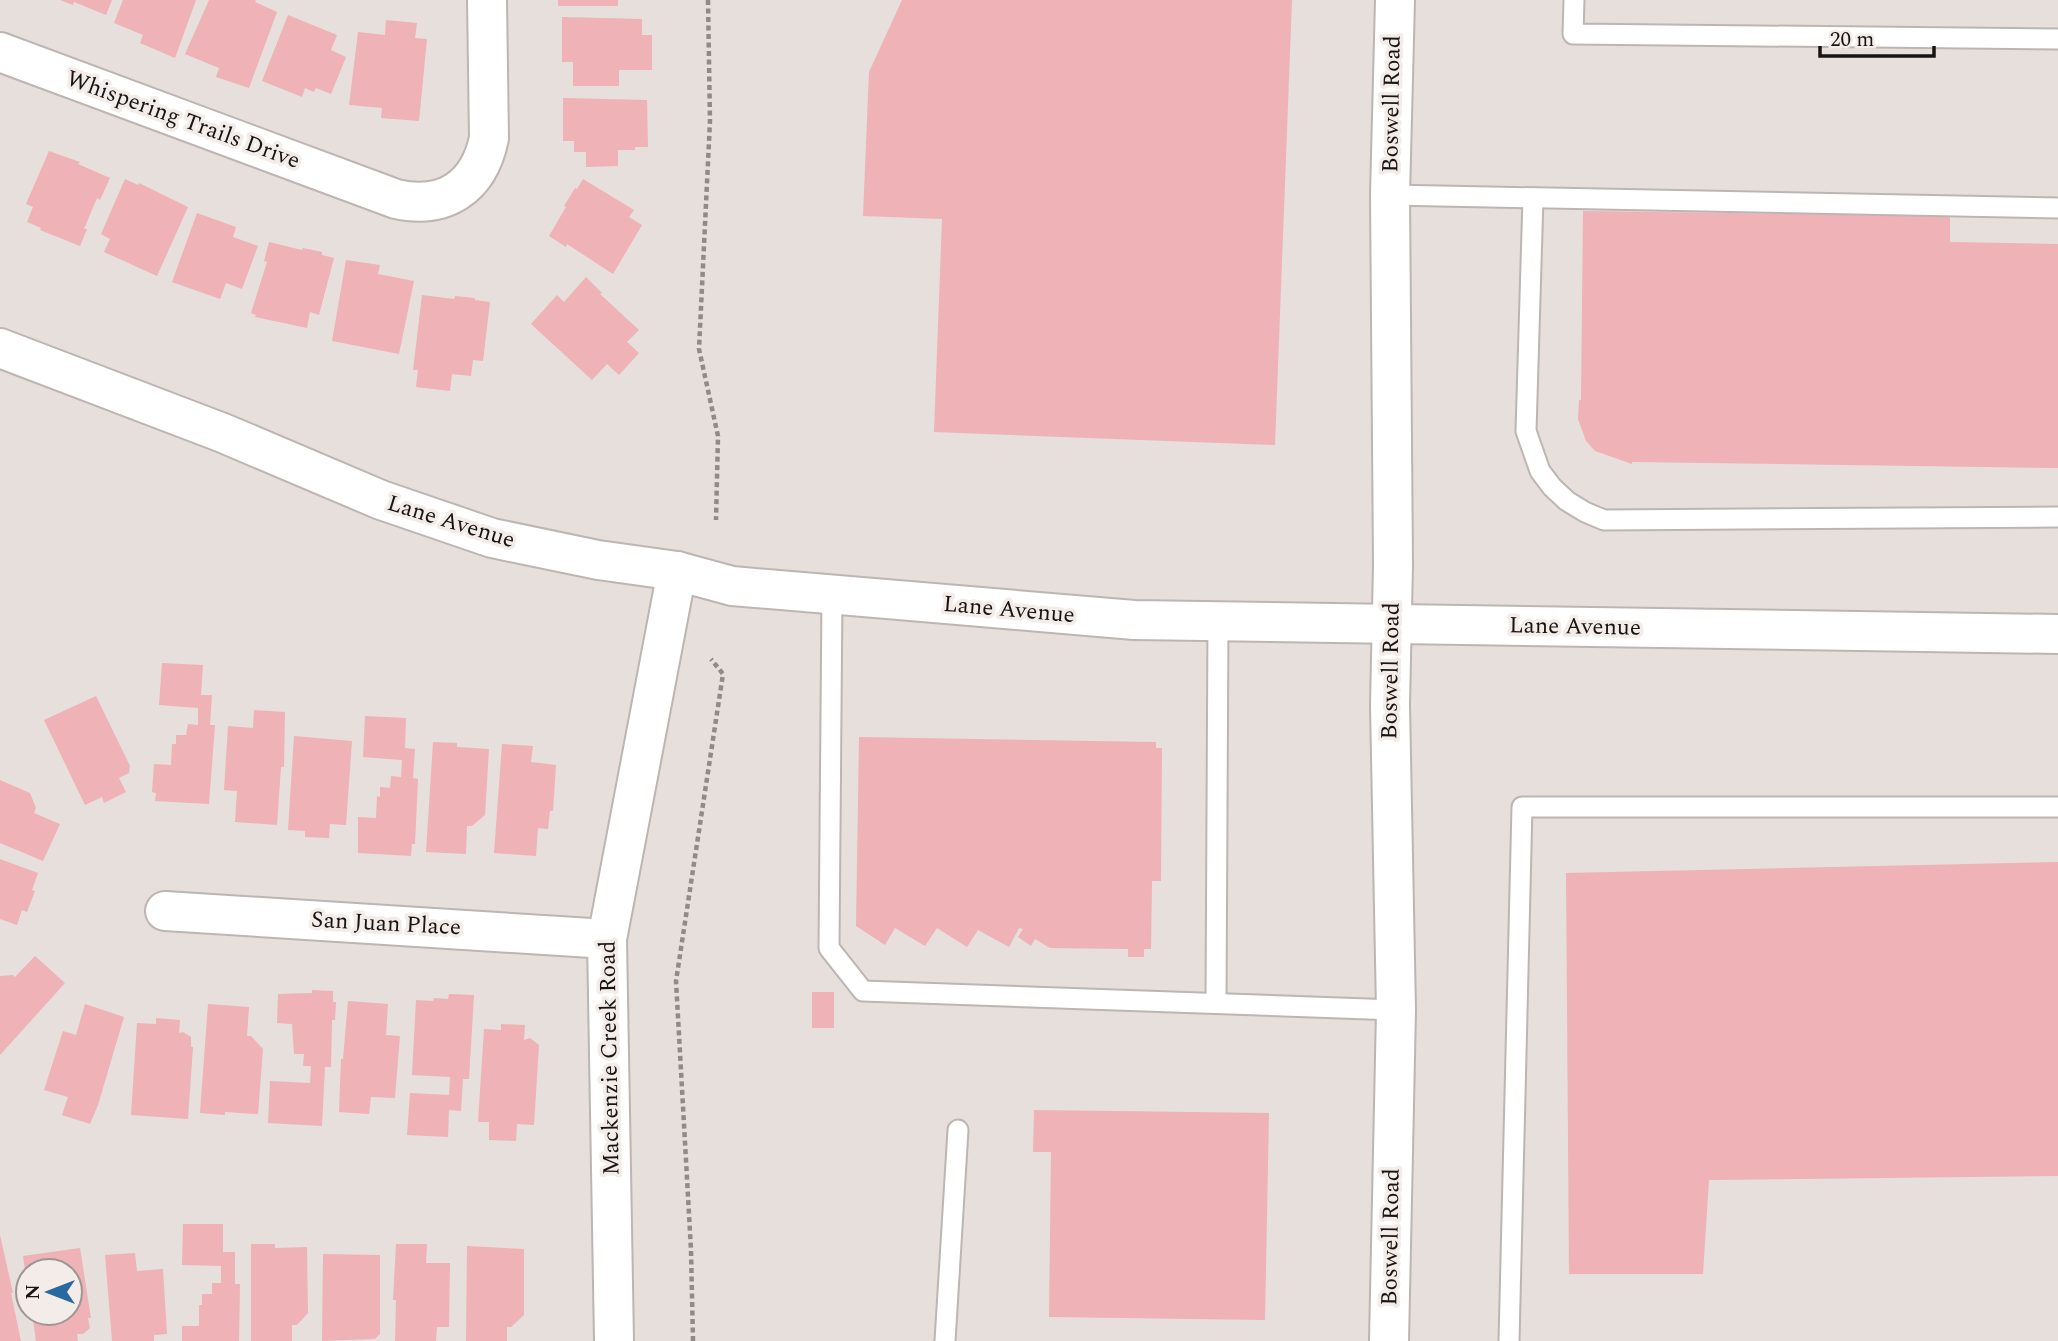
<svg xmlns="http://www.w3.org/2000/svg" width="2058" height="1341" viewBox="0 0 2058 1341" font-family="Spectral,serif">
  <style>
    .building { fill: #efb2b6 }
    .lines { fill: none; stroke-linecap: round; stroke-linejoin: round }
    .lane-casing { stroke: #bdb5b2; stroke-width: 23 }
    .street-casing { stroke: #bdb5b2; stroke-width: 42 }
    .secondary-casing { stroke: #bdb5b2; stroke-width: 42 }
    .path { stroke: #908b89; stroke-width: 4.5; stroke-dasharray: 5 3.5; stroke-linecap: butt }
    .lane { stroke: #fff; stroke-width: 19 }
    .street { stroke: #fff; stroke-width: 38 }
    .secondary { stroke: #fff; stroke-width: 38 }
    .labels { text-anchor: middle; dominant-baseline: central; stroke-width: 7; stroke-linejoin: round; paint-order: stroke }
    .street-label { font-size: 23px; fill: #171514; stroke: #f3ece8 }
  </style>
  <rect width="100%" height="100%" fill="#e6dfdb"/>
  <g class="building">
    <path d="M60 0H112L106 15 74 2 73 5Z"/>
    <path d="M123 0H196L175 58 140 43 143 35 114 23Z"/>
    <path d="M209 0H256L255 2 277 12 249 88 216 77 219 68 185 54Z"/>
    <rect x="558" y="0" width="60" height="6"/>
    <path d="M902 0H1292L1275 445 934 432 942 219 863 216 869 72Z"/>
    <path d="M288 15 337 35 331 50 346 57 331 94 316 88 314 92 305 88 302 97 262 81Z"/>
    <path d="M562 17 642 19V35H652V70H619V86H573V62H562Z"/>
    <path d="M386 20 417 23 415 38 427 39 419 121 381 118 382 108 349 105 358 32 385 35Z"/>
    <path d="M563 98 647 100 648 147H635V150H618V166L586 167V152H574V141H563Z"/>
    <path d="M49 151 80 162 78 164 110 178 100 200 97 198 84 229H87L80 246 40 230 41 228 27 222 33 207 26 204Z"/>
    <path d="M125 179 138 185 139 183 188 207 157 276 104 252 110 239 101 234Z"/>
    <path d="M583 179 634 210 629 217 642 225 613 274 567 244 566 247 549 236 566 207 564 206 575 188 577 189Z"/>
    <path d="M1583 211 1950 216V242L2058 244V468L1632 462V464L1595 451 1586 441 1578 419 1579 400H1581Z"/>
    <path d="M197 213 236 227 233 237 258 246 242 289 226 283 220 299 172 282Z"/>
    <path d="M269 242 302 250 303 248 322 252V255L334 258 319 315 310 312 307 328 255 317 256 315 251 313 267 262 264 261Z"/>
    <path d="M346 260 380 265 378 274 414 281 399 354 332 341Z"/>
    <path d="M586 277 602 293 600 294 639 330 627 342 639 353 619 375 607 364 592 380 531 324 557 295 564 302Z"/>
    <path d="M422 295 454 299 455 296 475 298V300L490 302 483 361 473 360 471 376 452 374 450 391 416 387 418 370H413Z"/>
    <path d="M162 663 203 665 201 695H212L210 725H215L209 804 155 801 156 793 152 792 154 764 171 765 172 744H176V735H186L188 724 198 725V708L159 705Z"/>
    <path d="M96 696 130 766 129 773 119 778 126 792 104 803 102 797 85 805 44 720Z"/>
    <path d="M254 710 285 712 284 767H281L277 825 235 822 237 791 224 790 228 726 253 728Z"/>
    <path d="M365 716 406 718 405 748 415 749 413 778 418 779 415 844H412L411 856 358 853V817L376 818 377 796 380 797V787L390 788 391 776 401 777 402 760 363 757Z"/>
    <path d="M294 736 352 741 346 825 330 824 329 838 305 837V831L288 830Z"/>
    <path d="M859 737 1156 742V748H1162L1161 881H1152L1151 949H1144V957H1128V949L1050 948 1035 939 1031 946 1018 937 1023 929 1019 928 1009 947 978 930 967 947 937 928 925 946 895 928 885 945 856 926Z"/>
    <path d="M433 742 457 743V747L489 749 485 815 472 826H467L466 854 426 852Z"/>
    <path d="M502 744 533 746 531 762 556 765 553 811H550L548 829 538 828 536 856 494 853Z"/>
    <path d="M0 780 30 793 36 808 34 813 60 824 43 861 0 843Z"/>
    <path d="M0 859 38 873 32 890 35 891 27 912 22 910 17 925 0 919Z"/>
    <path d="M2058 862V1176L1709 1180 1703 1274H1569L1566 873Z"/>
    <path d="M35 956 65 983 0 1055V976L13 975 15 977Z"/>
    <path d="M312 990 333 991V1002H336L335 1020H332L331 1067H325L322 1126 268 1123 270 1081 310 1083 311 1066H303L304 1054H294L292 1024 277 1023 278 994 312 993Z"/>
    <rect x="812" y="992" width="22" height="36"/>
    <path d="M449 994 474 995 469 1079H463L461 1111 449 1110 448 1137 407 1135 410 1093 449 1095 450 1077 412 1075 416 1000 433 1001 434 998 448 999Z"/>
    <path d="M348 1001 388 1004 386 1035 400 1036 395 1098 371 1097 369 1114 339 1112 341 1059H343Z"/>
    <path d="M85 1004 124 1017 98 1105 90 1124 62 1115 68 1097 44 1090 63 1031 76 1035Z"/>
    <path d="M208 1004 249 1007 247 1036H251L263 1049 258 1114 225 1112V1115L200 1113Z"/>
    <path d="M156 1018 180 1020 179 1033 183 1032 191 1037V1047H193L188 1119 131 1115 137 1023 156 1024Z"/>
    <path d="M501 1024 525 1025 524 1040 530 1038 539 1045 534 1125 517 1124 516 1141 489 1140V1122H478L484 1029 501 1030Z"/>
    <path d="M1034 1110 1269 1113 1265 1320 1049 1317 1051 1152H1033Z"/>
    <path d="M183 1224H223V1252H235V1284H240L239 1341H182V1326H199V1305H202V1294H212V1283H221V1266L182 1265Z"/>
    <path d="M0 1235 13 1293H11L21 1341H0Z"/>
    <path d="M251 1244H275V1248L307 1247 308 1313 297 1325H292V1341H251Z"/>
    <path d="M396 1244H427L426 1263H450L449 1327H437L436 1341H395L396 1300H393Z"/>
    <path d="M467 1246 524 1249V1315L511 1327H507V1341H466Z"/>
    <path d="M80 1248 91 1318H88L90 1328 83 1334H77L78 1341H36L32 1313H70V1271H28L26 1278 23 1256Z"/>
    <path d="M135 1253 137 1271 163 1269 167 1334 154 1335V1341H112L105 1255Z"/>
    <path d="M323 1254 380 1255V1334L375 1339 322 1341Z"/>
  </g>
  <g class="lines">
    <defs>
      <g id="lane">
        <path d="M1574 0 1573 34 2058 39"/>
        <path d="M1390 195 2058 208"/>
        <path d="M1533 198 1526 431 1540 471 1552 487 1567 501 1585 512 1604 520 2058 517"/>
        <path d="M832 595 829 948 863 991 1396 1010"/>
        <path d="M1216 1003 1218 621"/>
        <path d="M945 1341 958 1130"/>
        <path d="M1509 1341 1522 807H2058"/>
      </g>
      <g id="street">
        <path d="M0 52 396 199C445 210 479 187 489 138L487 0"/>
        <path d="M165 911 607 939"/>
      </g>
      <g id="secondary">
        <path d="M0 348 223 433 381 500 492 538 598 560 677 571 732 586 1134 620 2058 634"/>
        <path d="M614 1341 607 939 677 571"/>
        <path d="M1389 1341 1396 1010 1390 705 1393 564 1390 195 1395 0"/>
      </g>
    </defs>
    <use href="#lane" class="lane-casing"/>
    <use href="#street" class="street-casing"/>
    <use href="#secondary" class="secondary-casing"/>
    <g class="path">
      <path d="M708 0 710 121 699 349 718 436 716 520"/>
      <path d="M693 1341 691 1250 676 981 723 674 711 659"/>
    </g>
    <use href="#lane" class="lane"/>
    <use href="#street" class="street"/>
    <use href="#secondary" class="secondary"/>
  </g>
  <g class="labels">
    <g class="street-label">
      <text transform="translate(1392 104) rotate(-89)">Boswell Road</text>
      <text transform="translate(183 120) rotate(20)">Whispering Trails Drive</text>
      <text transform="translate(451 522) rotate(17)">Lane Avenue</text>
      <text transform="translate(1009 610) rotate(5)">Lane Avenue</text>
      <text transform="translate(1575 627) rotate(1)">Lane Avenue</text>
      <text transform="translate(1391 671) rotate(-89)">Boswell Road</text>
      <text transform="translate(386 924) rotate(3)">San Juan Place</text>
      <text transform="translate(610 1058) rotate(-91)">Mackenzie Creek Road</text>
      <text transform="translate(1391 1237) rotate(-89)">Boswell Road</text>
    </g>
  </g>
  <g transform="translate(49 1292) rotate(270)"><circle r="33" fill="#f3ece8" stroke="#9b9693" stroke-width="2"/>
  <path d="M0-5L12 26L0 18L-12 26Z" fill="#286aa0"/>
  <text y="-10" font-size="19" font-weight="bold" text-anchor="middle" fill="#171514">N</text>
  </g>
  <path d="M1820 46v10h114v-10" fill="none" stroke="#171514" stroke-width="3.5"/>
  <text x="1830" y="46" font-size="21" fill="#171514" stroke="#f3ece8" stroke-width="5" paint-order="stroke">20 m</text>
</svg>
